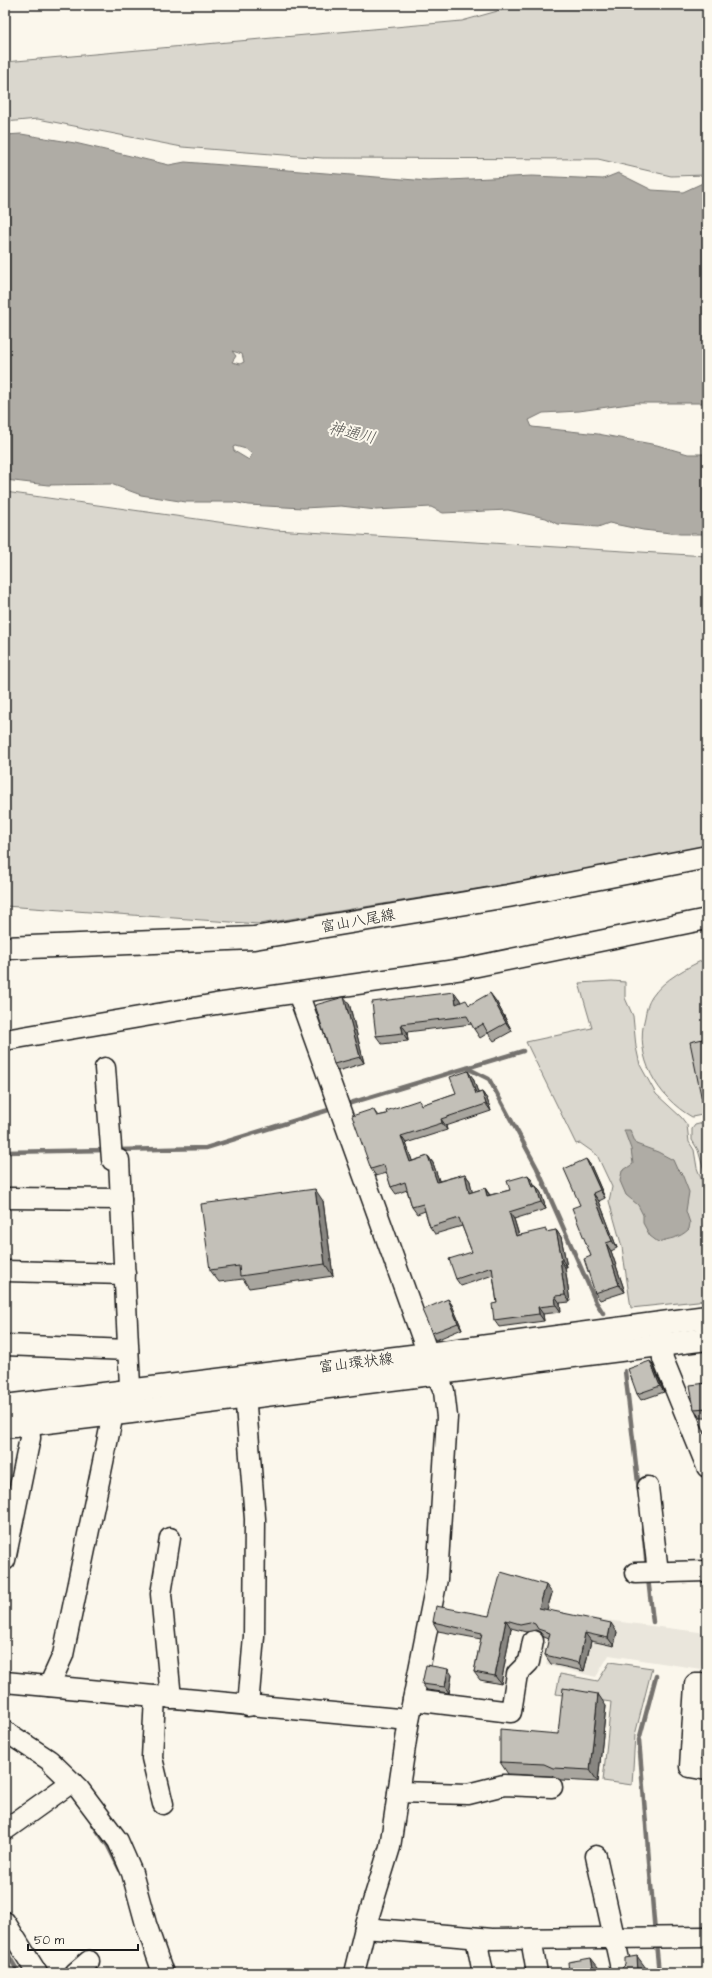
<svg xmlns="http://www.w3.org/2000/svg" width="712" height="1978" viewBox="0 0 712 1978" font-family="'Architects Daughter','Klee One',sans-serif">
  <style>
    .built { fill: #eae6dc }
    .green { fill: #dad7ce; stroke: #7b7a75 }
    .water { fill: #afaca5; stroke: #74726e; fill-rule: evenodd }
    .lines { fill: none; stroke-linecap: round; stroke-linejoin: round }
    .stream { stroke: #74726e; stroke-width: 4.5 }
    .minor-casing { stroke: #1c1c1c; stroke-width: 23 }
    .major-casing { stroke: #1c1c1c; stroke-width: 25 }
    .minor { stroke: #fbf7ec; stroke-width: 20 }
    .major { stroke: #fbf7ec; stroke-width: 22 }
    .wall { fill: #a8a59e; stroke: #1c1c1c }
    .shaded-wall { fill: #888681; stroke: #1c1c1c }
    .building { fill: #c3c0b8; stroke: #1c1c1c }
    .labels { text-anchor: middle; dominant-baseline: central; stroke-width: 4; stroke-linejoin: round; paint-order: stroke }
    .street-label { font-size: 15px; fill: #1c1c1c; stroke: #fbf7ec }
    .water-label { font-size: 16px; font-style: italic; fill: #575653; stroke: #fbf7ec }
  </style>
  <rect width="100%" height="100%" fill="#fbf7ec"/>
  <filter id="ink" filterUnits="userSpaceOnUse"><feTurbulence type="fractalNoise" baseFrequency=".025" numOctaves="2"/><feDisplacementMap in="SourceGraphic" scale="8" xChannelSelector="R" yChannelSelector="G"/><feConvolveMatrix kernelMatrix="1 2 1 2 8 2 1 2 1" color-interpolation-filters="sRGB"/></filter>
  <g filter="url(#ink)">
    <path class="built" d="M558 1614 707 1633V1642L701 1669 609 1655 596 1677 546 1665Z"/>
    <g class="green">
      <path d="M519 5H707V175L671 176 598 159 323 158 182 147 38 119 5 122V62L462 21Z"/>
      <path d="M5 492 275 530 707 556V849L673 857 259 924 5 906Z"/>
      <path d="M707 958V1114L692 1117C657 1097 634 1057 645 1017 646 1010 648 1003 652 997 664 979 688 967 707 958Z"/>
      <path d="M612 981 625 982V998L633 1016 636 1047 640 1065 656 1094 681 1117 687 1125 689 1142 694 1150 697 1168 705 1189 707 1300 631 1308 622 1247 609 1201 612 1187 597 1155 580 1143 576 1144 526 1042 592 1028 579 983Z"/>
      <path d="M707 1122V1181L698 1150 692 1140V1129L695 1125Z"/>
      <path d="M610 1662 652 1668 635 1735 632 1785 603 1781 611 1702 556 1694 560 1674 598 1681Z"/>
    </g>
    <g class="water">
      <path d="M21 134 75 143 169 165 185 162 428 181 532 176 603 179 618 173 652 190 683 192 707 181V403H636L579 411 543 413 529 420 532 427 598 434 657 445 688 454H707V534H680L643 530 609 523 598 527 557 524 546 518 508 510 443 513 431 507 376 510 341 506 303 508 248 505 233 502H186L141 495 111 484 48 485 5 480V135ZM232 351 242 354 244 362 240 364 232 362 236 356ZM235 446 246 449 252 454 249 460 234 451 233 447Z"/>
      <path d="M624 1130H630L636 1144 658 1152 673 1160 677 1169 682 1174 689 1192 686 1211 690 1223 689 1229C679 1239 670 1238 658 1242L650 1236 643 1223V1215L638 1205 626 1195 620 1181 622 1171 633 1164 631 1149Z"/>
    </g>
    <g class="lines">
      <g class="stream">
        <path d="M467 1068 489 1079 537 1168 596 1302 603 1313"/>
        <path d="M344 1105 523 1051"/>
        <path d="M117 1150 206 1148 335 1108"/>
        <path d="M5 1152 107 1150"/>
        <path d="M625 1371 639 1491"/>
        <path d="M643 1528 647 1568"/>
        <path d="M648 1578 653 1622"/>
        <path d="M92 1823 108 1846 120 1870"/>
        <path d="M655 1933 639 1740 656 1676"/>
        <path d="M656 1943 659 1973"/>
        <path d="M5 1950 19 1973"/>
      </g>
      <defs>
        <g id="minor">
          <path d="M298 993 428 1354 444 1391 447 1417 437 1579 409 1720 390 1847 365 1928 354 1973"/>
          <path d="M5 1040 216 1004 463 969 707 919"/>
          <path d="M105 1068 112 1160H119L131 1406"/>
          <path d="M5 1198 121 1199"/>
          <path d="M5 1271 125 1274"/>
          <path d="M660 1328 663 1359 707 1467"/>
          <path d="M5 1345 128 1350"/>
          <path d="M244 1381 255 1519 254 1636 248 1706"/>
          <path d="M648 1487 658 1572"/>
          <path d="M170 1538 161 1594 171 1698"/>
          <path d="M5 1560 30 1438 29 1424"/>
          <path d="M635 1573 707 1571"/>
          <path d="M5 1682 409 1720"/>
          <path d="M707 1684H695L690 1767 707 1770"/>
          <path d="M49 1686 63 1655 113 1414"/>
          <path d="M155 1696 152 1758 163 1804"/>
          <path d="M413 1700 511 1712 517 1674 529 1662 533 1641"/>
          <path d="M5 1731 49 1760 79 1789 118 1841 132 1873 146 1924 163 1973"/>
          <path d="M398 1792 468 1794 504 1785 552 1787"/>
          <path d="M5 1830 72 1782"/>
          <path d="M596 1856 622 1973"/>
          <path d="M5 1922 37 1973"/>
          <path d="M365 1928 492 1939 707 1937"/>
          <path d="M476 1938 483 1973"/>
          <path d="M531 1939 537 1973"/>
          <path d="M75 1973 89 1961"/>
        </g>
        <g id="major">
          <path d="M5 948 254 938 508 896 707 857"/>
          <path d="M5 1406 428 1354 707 1317"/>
          <path d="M5 1427 131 1412 707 1339"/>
        </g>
      </defs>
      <use href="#minor" class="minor-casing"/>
      <use href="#major" class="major-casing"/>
      <use href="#minor" class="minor"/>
      <use href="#major" class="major"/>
    </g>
    <g class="wall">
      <path d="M454 992 460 1000V1002L470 1005 496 1001 512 1031 494 1041 488 1033 480 1038 474 1029 472 1024 407 1032 408 1041 382 1044 376 1036Z"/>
      <path d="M349 1003 364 1063 338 1071 334 1064Z"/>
      <path d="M473 1078 478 1093 482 1092 487 1099 491 1111 446 1126 447 1130 406 1143 412 1161 428 1156 433 1163 439 1181 465 1174 470 1181 472 1192 485 1188 490 1195 510 1190 528 1175 533 1182 534 1186H536L541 1193 546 1209 514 1219 519 1235 548 1232 556 1230 561 1237 567 1267H565L570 1302 560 1303 561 1312 543 1314 544 1321 499 1327 494 1320 497 1303 493 1275 461 1286 456 1279 472 1252 462 1226 435 1234 430 1227 425 1211 417 1214 412 1207 407 1190 396 1194 391 1187 387 1173 376 1176 371 1169 373 1109 378 1116 422 1105 456 1093Z"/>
      <path d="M586 1159 591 1166 605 1198 599 1201 617 1248 611 1251 625 1292 600 1300 595 1293 591 1256 580 1205Z"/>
      <path d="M323 1201 333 1276 249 1288 243 1279 219 1282 210 1270Z"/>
      <path d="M448 1299 452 1305 462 1329 436 1340 432 1333Z"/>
      <path d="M650 1361 654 1367 664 1392 641 1400 637 1394Z"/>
      <path d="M707 1383V1418H701L694 1409Z"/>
      <path d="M552 1593 547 1610 617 1632 614 1646 591 1641 584 1671 551 1664 545 1655 549 1639 544 1637 540 1632 536 1630 526 1632 511 1628 501 1684 480 1680 474 1672 481 1639 438 1631 433 1622 489 1616Z"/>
      <path d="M452 1675 449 1693 427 1690 422 1684Z"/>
      <path d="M606 1706 598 1782 561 1780 552 1776 508 1774 500 1762 558 1734Z"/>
    </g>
    <g class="shaded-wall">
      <path d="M454 992 460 1000 462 1012 456 1004Z"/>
      <path d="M490 993 496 1001 512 1031 506 1023Z"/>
      <path d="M344 997 349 1003 364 1063 360 1057Z"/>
      <path d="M401 1024 407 1032 408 1041 403 1033Z"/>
      <path d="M468 1071 473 1078 481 1101 476 1094Z"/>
      <path d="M482 1092 487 1099 491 1111 486 1104Z"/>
      <path d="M441 1119 446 1126 447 1130 442 1123Z"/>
      <path d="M401 1136 406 1143 415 1169 410 1162Z"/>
      <path d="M428 1156 433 1163 442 1189 437 1182Z"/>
      <path d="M586 1159 591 1166 605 1198 600 1190Z"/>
      <path d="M465 1174 470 1181 474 1200 469 1193Z"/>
      <path d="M528 1175 533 1182 537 1194 532 1187Z"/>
      <path d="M536 1186 541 1193 546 1209 541 1202Z"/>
      <path d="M485 1188 490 1196H487Z"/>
      <path d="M315 1189 323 1201 333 1276 325 1264Z"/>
      <path d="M593 1193 599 1201 617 1248 612 1241Z"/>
      <path d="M509 1212 514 1219 521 1243 516 1236Z"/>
      <path d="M556 1230 561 1237 567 1267 562 1260Z"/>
      <path d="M606 1243 611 1251 625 1292 619 1285Z"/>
      <path d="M560 1260 565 1267 570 1302 565 1295Z"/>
      <path d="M555 1296 560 1303 561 1312 556 1305Z"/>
      <path d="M448 1299 452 1305 462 1329 458 1323Z"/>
      <path d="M538 1307 543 1314 544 1321 539 1314Z"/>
      <path d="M650 1361 654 1367 664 1392 660 1386Z"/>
      <path d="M546 1585 552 1593 545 1616 539 1608Z"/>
      <path d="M506 1620 511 1628 501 1684 495 1676Z"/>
      <path d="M611 1623 617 1632 614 1646 608 1638Z"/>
      <path d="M585 1633 591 1641 584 1671 579 1663Z"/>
      <path d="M448 1669 452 1675 449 1693 445 1687Z"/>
      <path d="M598 1694 606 1706 598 1782 590 1770Z"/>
      <path d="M637 1956 646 1968V1973H638Z"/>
      <path d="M591 1958 598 1967 599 1973H594Z"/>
    </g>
    <g class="building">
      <path d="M454 992 456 1004 466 1000 469 1005 490 993 506 1023 488 1033 483 1024 474 1029 467 1016 401 1024 403 1033 376 1036 372 1002Z"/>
      <path d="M344 997 360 1057 334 1064 315 1005Z"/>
      <path d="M707 1038V1125L690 1042Z"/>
      <path d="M468 1071 476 1094 482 1092 486 1104 441 1119 442 1123 401 1136 410 1162 428 1156 437 1182 465 1174 469 1193 485 1188 487 1196 510 1190 507 1181 528 1175 532 1187 536 1186 541 1202 509 1212 516 1236 546 1229V1232L556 1230 562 1260H560L565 1295 555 1296 556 1305 538 1307 539 1314 494 1320 492 1304 497 1303 492 1267 456 1279 449 1259 472 1252 459 1218 430 1227 423 1204 412 1207 405 1182 391 1187 384 1165 371 1169 352 1116 373 1109 377 1116 387 1114 386 1111 419 1100 421 1105 456 1093 450 1077Z"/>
      <path d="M586 1159 600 1190 593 1193 612 1241 606 1243 619 1285 595 1293 584 1259 591 1256 572 1208 580 1205 564 1169Z"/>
      <path d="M315 1189 325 1264 240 1276 239 1266 210 1270 201 1204Z"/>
      <path d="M448 1299 458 1323 432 1333 422 1310Z"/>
      <path d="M650 1361 660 1386 637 1394 628 1369Z"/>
      <path d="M707 1383V1408L694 1409 690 1385Z"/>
      <path d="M501 1572 546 1585 539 1608 611 1623 608 1638 585 1633 579 1663 545 1655 550 1633 538 1629 535 1624 530 1622 520 1624 506 1620 495 1676 474 1672 482 1633 433 1622 436 1606 489 1616Z"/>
      <path d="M426 1665 448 1669 445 1687 422 1684Z"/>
      <path d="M563 1688 598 1694 590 1770 553 1768 544 1764 500 1762V1729L558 1734Z"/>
      <path d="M637 1956 638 1973H619V1971L625 1965V1958Z"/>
      <path d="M591 1958 594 1973H569L568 1962Z"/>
    </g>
  </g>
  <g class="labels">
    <g class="street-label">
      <text transform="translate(358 921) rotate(-10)">富山八尾線</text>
      <text transform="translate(356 1363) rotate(-7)">富山環状線</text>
    </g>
    <g class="water-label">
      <text transform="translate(352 433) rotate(13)">神通川</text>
    </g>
  </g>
  <rect width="712" height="1978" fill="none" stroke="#fbf7ec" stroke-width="20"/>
  <rect x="10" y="10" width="692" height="1958" fill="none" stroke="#1c1c1c" stroke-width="1.5" filter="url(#ink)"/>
  <path d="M28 1944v6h110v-6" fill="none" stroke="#1c1c1c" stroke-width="2"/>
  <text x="34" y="1944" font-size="12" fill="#1c1c1c" stroke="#fbf7ec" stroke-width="3" paint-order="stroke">50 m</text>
</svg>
